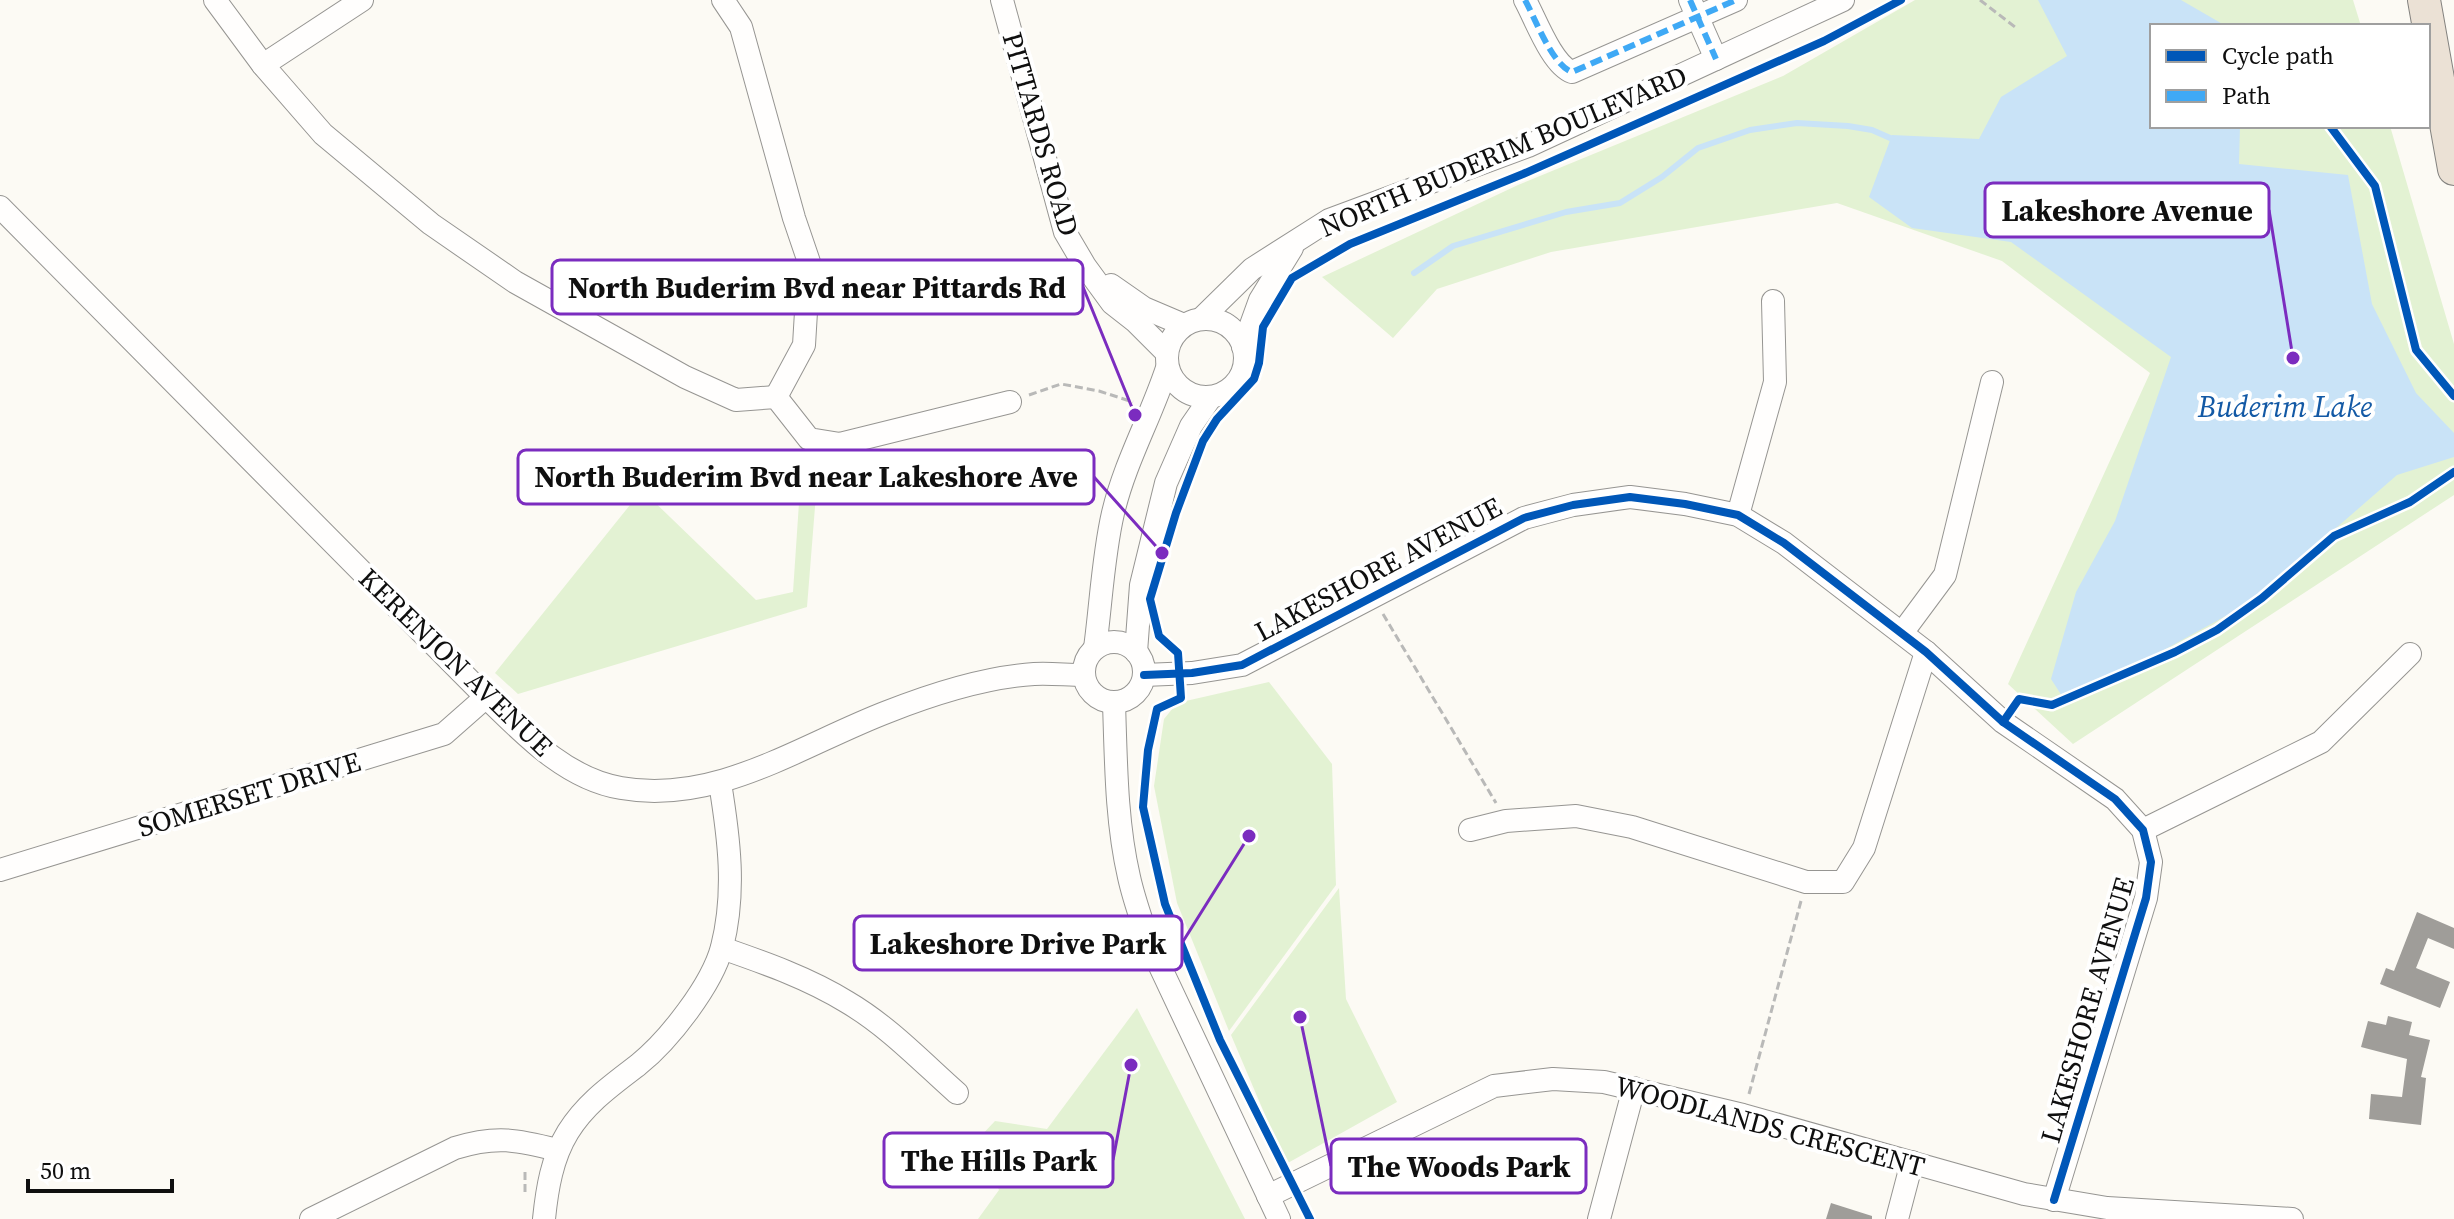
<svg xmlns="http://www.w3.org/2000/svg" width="2454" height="1219" viewBox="0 0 2454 1219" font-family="'Source Serif 4',serif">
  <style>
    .green { fill: #e3f2d3 }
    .water { fill: #c9e3f7 }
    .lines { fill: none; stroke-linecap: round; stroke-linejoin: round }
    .stream { stroke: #c9e3f7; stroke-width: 6 }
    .building { fill: #9f9d99 }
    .minor-casing { stroke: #969592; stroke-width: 24 }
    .highway-casing { stroke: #83827f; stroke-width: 34 }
    .path { stroke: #b9b9b8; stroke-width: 3; stroke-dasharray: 8 4; stroke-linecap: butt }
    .minor { stroke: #fffefd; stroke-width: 22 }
    .highway { stroke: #ebe1d5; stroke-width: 32 }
    .quiet { stroke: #3fa9f5; stroke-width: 6; stroke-dasharray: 12 6; stroke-linecap: butt }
    .cycleway-casing { stroke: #fff; stroke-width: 13 }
    .cycleway { stroke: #0057b8; stroke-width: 8 }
    .labels { text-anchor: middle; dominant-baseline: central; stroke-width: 8; stroke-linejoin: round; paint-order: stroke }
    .street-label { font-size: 28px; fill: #0f0f0f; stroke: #fff }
    .water-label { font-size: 30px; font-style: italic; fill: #1359a5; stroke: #fff }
    .leader { fill: none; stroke: #7b2cbf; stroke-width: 3 }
    .callout-dot { fill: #7b2cbf; stroke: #fff; stroke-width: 3 }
    .callout { fill: #fff; stroke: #7b2cbf; stroke-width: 3 }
    .callout-label { font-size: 30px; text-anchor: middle; font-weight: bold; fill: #0f0f0f }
  </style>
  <rect width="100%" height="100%" fill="#fcfaf4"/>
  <g class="green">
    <path d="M1915 0H2353L2361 26H2152V126H2390L2454 344V495L2073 744 2008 684 2150 373 2002 261 1837 203 1551 252 1437 289 1393 338 1322 277 1518 185 1783 76Z"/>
    <path d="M819 457 807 607 518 694 495 673 642 490 756 600 793 592 802 458Z"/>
    <path d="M1269 682 1332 764 1336 885 1229 1031 1177 903 1154 786 1164 719 1177 703Z"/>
    <path d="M1339 888 1346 999 1397 1102 1286 1164 1231 1035Z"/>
    <path d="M1137 1008 1245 1219H978L999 1190 978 1139 995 1121 1047 1129Z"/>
  </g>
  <path class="water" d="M2038 0H2181L2226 26H2152V126H2240L2239 164 2348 175 2372 304 2416 393 2454 433V457L2397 475 2251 602 2113 678 2062 696 2051 679 2076 592 2115 521 2171 357 2011 242 1912 228 1869 197 1892 135 1979 139 2001 97 2067 56Z"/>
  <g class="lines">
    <path class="stream" d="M1414 273 1453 246 1566 212 1620 203 1662 177 1698 148 1750 130 1797 123 1848 126 1872 130 1897 141"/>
  </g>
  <g class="building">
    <path d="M2417 912 2454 928V949L2428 938 2416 968 2450 982 2440 1008 2380 984 2386 968 2394 971Z"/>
    <path d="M2388 1016 2412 1022 2409 1035 2430 1040 2421 1077 2426 1078 2421 1125 2369 1119 2371 1094 2402 1097 2407 1059 2361 1047 2368 1021 2386 1025Z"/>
    <path d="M1831 1203 1872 1216V1219H1826Z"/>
  </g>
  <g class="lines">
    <defs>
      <g id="minor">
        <path d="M215 0 263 65 323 134 431 224 515 282 685 377 736 400 776 397 809 439 840 444 1010 402"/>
        <path d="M723 0 741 27 794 218 809 262 804 345 776 397"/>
        <path d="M1002 0 1065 232 1085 266 1112 303 1135 321 1167 353"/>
        <path d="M1525 0C1535 18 1552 65 1572 72L1736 0"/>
        <path d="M1690 0 1716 59"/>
        <path d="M263 65 362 0"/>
        <path d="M0 207 486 697C524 734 566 779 621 788 716 805 801 745 887 712 930 695 987 677 1034 674 1050 673 1067 675 1083 675"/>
        <path d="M1111 285 1144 308 1184 325"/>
        <circle cx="1206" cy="358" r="39"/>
        <path d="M1201 319 1252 269 1329 220 1528 146 1843 0"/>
        <path d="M1243 347 1260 300 1292 248"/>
        <path d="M1738 515 1775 382 1773 301"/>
        <path d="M1902 633 1945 575 1992 382"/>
        <circle cx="1114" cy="672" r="30"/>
        <path d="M1095 648C1101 604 1103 556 1113 513 1125 462 1151 417 1167 368"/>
        <path d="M1136 652 1141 585 1166 483 1191 426 1211 397"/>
        <path d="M1144 675 1192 673 1242 665 1524 518 1573 505 1630 497 1685 504 1738 515 1784 543 1926 652 2003 722 2115 799 2143 830 2151 862 2146 898 2054 1200"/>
        <path d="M1114 703C1116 761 1116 821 1129 877 1134 900 1142 921 1149 943L1279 1219"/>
        <path d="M1470 830 1506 821 1576 816 1632 827 1806 882H1843L1864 848 1926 652"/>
        <path d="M2143 830 2321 742 2410 654"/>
        <path d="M0 870 444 734 486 697"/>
        <path d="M722 948C765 963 808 978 847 1002 888 1026 922 1062 957 1093"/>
        <path d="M1268 1196 1494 1086 1553 1079 1604 1082 1743 1115 2024 1194 2107 1208 2292 1219"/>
        <path d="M311 1219 455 1148C497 1135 517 1140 558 1150"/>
        <path d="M544 1219C547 1189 552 1158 568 1132 586 1103 612 1085 638 1065 669 1040 712 985 722 947 736 892 729 838 720 783"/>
        <path d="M1599 1219 1634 1088"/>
        <path d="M1897 1219 1912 1162"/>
      </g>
      <path id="highway" d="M2424 0 2454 169"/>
    </defs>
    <use href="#minor" class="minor-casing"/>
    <use href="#highway" class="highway-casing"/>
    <g class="path">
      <path d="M1980 0 2015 27"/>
      <path d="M1029 395 1061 384 1099 391 1133 402"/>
      <path d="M1383 614 1496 803"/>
      <path d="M1749 1094 1801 901"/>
      <path d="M525 1172V1195"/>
    </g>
    <use href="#minor" class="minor"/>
    <use href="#highway" class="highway"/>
    <g class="quiet">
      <path d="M1525 0C1535 18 1552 65 1572 72L1736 0"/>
      <path d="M1690 0 1716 59"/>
    </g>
    <defs>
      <g id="cycleway">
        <path d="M2330 126 2375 186 2416 350 2454 396"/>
        <path d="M1144 675 1192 673 1242 665 1524 518 1573 505 1630 497 1685 504 1738 515 1784 543 1926 652 2003 722 2115 799 2143 830 2151 862 2146 898 2054 1200"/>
        <path d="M2003 722 2019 699 2052 705 2175 652 2217 630 2262 598 2334 536 2410 502 2454 472"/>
        <path d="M1310 1219 1220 1040 1165 904 1143 807 1148 750 1157 709 1181 698 1178 653 1159 636 1150 599 1176 513 1203 441 1217 419 1254 379 1259 363 1263 327 1292 278 1350 244 1523 174 1824 41 1901 0"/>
      </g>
    </defs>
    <use href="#cycleway" class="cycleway-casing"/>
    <use href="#cycleway" class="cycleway"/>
  </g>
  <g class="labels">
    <g class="street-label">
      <text transform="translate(1041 134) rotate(74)">PITTARDS ROAD</text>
      <text transform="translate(1503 151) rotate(-23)">NORTH BUDERIM BOULEVARD</text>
      <text transform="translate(1378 569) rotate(-28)">LAKESHORE AVENUE</text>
      <text transform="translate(456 662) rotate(44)">KERENJON AVENUE</text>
      <text transform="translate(249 794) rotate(-17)">SOMERSET DRIVE</text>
      <text transform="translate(2087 1010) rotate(-74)">LAKESHORE AVENUE</text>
      <text transform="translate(1770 1126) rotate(15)">WOODLANDS CRESCENT</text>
    </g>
    <g class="water-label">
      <text x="2285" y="406">Buderim Lake</text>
    </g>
  </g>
  <path class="leader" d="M2293 358L2269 210M1135 415L1083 287M1162 553L1094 477M1249 836L1182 943M1131 1065L1113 1160M1300 1017L1331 1166"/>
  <g class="callout-dot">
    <circle cx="2293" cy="358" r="8"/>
    <circle cx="1135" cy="415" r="8"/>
    <circle cx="1162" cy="553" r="8"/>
    <circle cx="1249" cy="836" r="8"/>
    <circle cx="1131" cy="1065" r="8"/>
    <circle cx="1300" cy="1017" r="8"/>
  </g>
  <g class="callout">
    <rect x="1985" y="183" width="284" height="54" rx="8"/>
    <rect x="552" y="260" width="531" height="54" rx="8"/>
    <rect x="518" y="450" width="576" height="54" rx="8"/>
    <rect x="854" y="916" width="328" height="54" rx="8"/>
    <rect x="884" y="1133" width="229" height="54" rx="8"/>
    <rect x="1331" y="1139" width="255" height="54" rx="8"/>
  </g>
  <g class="callout-label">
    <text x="2127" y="221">Lakeshore Avenue</text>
    <text x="817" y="298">North Buderim Bvd near Pittards Rd</text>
    <text x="806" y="487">North Buderim Bvd near Lakeshore Ave</text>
    <text x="1018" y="954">Lakeshore Drive Park</text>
    <text x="999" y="1171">The Hills Park</text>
    <text x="1459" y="1177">The Woods Park</text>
  </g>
  <rect x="2150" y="24" width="280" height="104" fill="#ffffff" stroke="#9f9f9f" stroke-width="2"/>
  <rect x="2166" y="50" width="40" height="12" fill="#0057b8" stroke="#9f9f9f" stroke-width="2"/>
  <text x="2222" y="64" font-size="24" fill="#0f0f0f">Cycle path</text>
  <rect x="2166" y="90" width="40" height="12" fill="#3fa9f5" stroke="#9f9f9f" stroke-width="2"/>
  <text x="2222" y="104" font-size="24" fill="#0f0f0f">Path</text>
  <path d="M28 1179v12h144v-12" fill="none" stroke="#0f0f0f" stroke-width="4"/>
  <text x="40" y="1179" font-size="24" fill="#0f0f0f" stroke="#ffffff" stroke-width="6" paint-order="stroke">50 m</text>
</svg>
